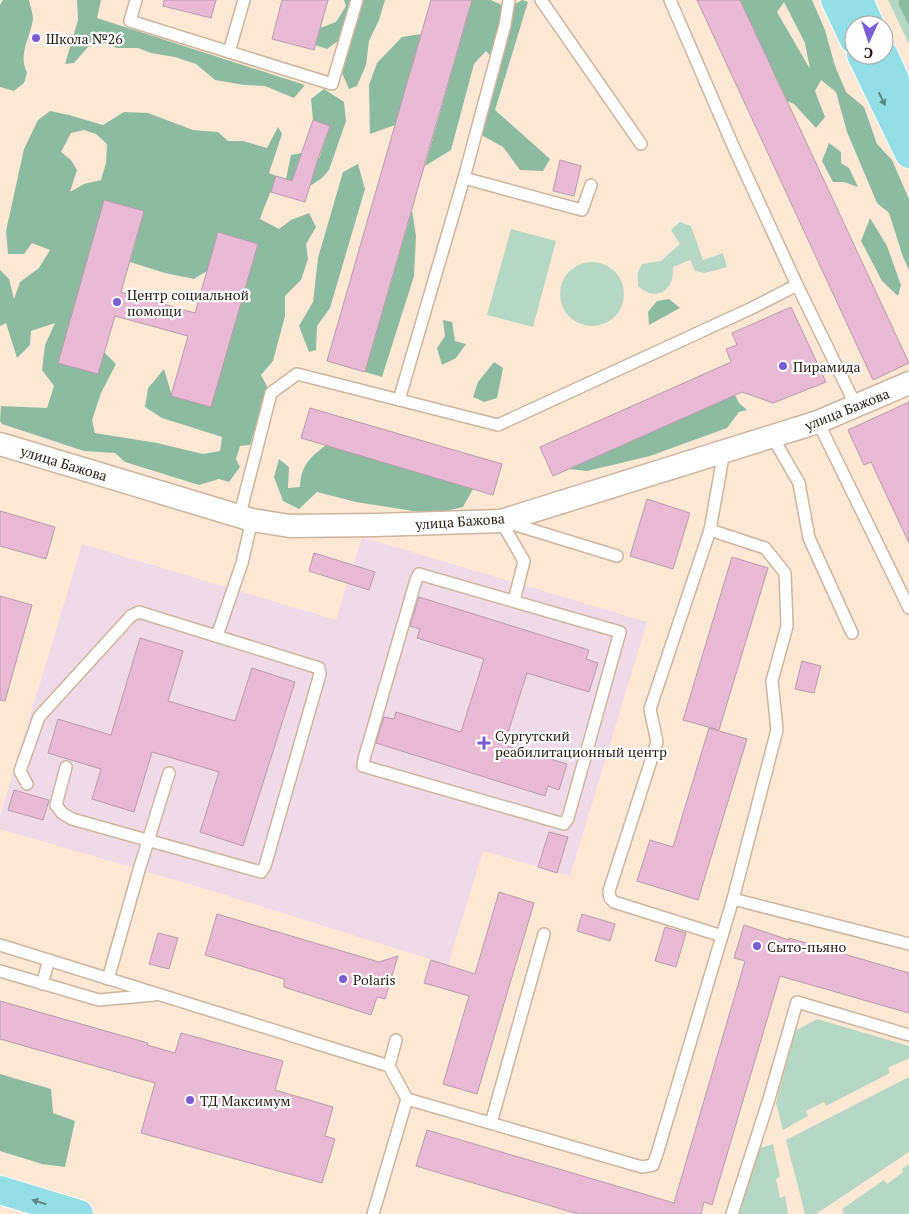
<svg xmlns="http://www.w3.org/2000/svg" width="909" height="1214" viewBox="0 0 909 1214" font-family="'PT Serif',serif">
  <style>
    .medical { fill: #f1dae7 }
    .green { fill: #b5d7c4 }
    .forest { fill: #8dbba1; fill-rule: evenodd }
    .building { fill: #e8bad4; stroke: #b99bac }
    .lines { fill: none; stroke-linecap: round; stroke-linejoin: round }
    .lane-casing { stroke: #cdb49e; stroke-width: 14 }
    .street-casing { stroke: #cdb49e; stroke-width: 25 }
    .primary-casing { stroke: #fff; stroke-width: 30 }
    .lane { stroke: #fff; stroke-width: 11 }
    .street { stroke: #fff; stroke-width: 22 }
    .primary { stroke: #93dfe5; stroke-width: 28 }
    .oneway { fill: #618686 }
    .poi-dot { fill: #795cd6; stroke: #fff; stroke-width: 2 }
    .labels { text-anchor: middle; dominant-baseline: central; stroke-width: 4.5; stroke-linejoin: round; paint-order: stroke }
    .poi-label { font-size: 14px; fill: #231a11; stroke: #fff; text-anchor: start }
    .street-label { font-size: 14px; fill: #231a11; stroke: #fff }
  </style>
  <rect width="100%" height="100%" fill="#fce8d5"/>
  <path class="medical" d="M362 537 647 622 570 876 483 851 448 965 203 888 0 829V816L82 544 336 620Z"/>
  <g class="green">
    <path d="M888 0H909V44Z"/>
    <path d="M680 222 691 226 703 260 723 253 727 267 705 273 695 271 690 260 673 267C673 273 673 282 668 287 660 298 646 294 638 286V272L642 264 661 261 680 244 671 230Z"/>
    <path d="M511 229 556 241 533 327 487 315Z"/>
    <circle cx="592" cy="294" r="32"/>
    <path d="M817 1019 909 1046V1058L888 1068 890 1073 826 1106 824 1102 806 1111 808 1116 783 1130 776 1103 795 1031Z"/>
    <path d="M909 1077V1152L816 1214H805L786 1140Z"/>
    <path d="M773 1144 780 1177 776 1179 780 1198 785 1196 788 1214H738L757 1149Z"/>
    <path d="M909 1164V1214H843L844 1213 842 1209 884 1180 887 1184 903 1172 902 1169Z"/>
  </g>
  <g class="forest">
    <path d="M3 0H29C30 6 33 13 33 19 30 39 18 53 27 73L24 83 14 91 0 87V5Z"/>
    <path d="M77 0H101L97 18 305 85 294 98 265 86 244 85 215 80 196 64 175 57 151 53 138 48H117L97 40 88 47 74 63 65 64 78 20Z"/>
    <path d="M344 0H385L379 20 369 41 366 65 357 86 349 89 342 73 338 41 327 49 315 45 320 28 336 22 346 6Z"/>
    <path d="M472 0H491L508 8 522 0 528 2 495 110 550 159 543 171 520 170 503 147 483 136 480 107 494 84 501 67 486 51 474 64 451 150 425 166Z"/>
    <path d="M740 0H812L825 30 835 66 846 92 864 107 877 144 892 160 909 199V270L903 257 889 213 877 203 847 132 836 92 821 80 815 91 825 117 816 128 794 104 787 101ZM784 2 805 43 810 69 777 12Z"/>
    <path d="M899 0H909V25L899 6Z"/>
    <path d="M421 34 395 125 370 134 369 85 377 63 402 37Z"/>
    <path d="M324 89 344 102 346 121 329 170 322 178 310 186 286 179 291 155 302 153 319 159 330 126 313 120 311 99Z"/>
    <path d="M50 111 69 115 103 125 124 112 148 113 193 130 218 132 228 141H243L267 148 278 127 282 134 269 173 276 176C272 191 265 204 260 219L279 229 291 220 309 213 316 227 306 244 308 259 301 280 285 296V316L273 361 261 375 268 388 250 445 240 446 236 459 240 467 229 482 219 479 199 485 125 462 115 453 84 451 2 424 0 421 1 406 47 408 54 386 42 370 45 345 55 323 31 331 30 345 17 358 6 323 0 326V270L9 279 14 299 20 282 39 268 50 250 32 243 24 254H8L6 231 24 149 38 120ZM84 130 96 134 107 144 106 163 101 180 84 184 70 192 77 170 71 160 61 152 71 133ZM144 211 130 262 165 273 194 279 207 271 218 232 258 244 211 406 172 396 164 369 148 388 145 407 162 418 222 437 220 451 203 454 157 443 95 433 92 420 101 393 116 364 104 352 98 374 58 363Z"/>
    <path d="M829 143 841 152V163L849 168 858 187 844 182H833L822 161Z"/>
    <path d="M358 164 365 189 330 308 317 326 316 350 309 352 299 326 313 302 318 258 343 172Z"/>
    <path d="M412 210 416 236 414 276 382 377 365 372Z"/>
    <path d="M870 218 887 246 901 285 898 296 882 281 861 241Z"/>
    <path d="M669 299 680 308 649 325 648 312 657 301Z"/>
    <path d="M443 320 452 322 455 341 466 344 456 358 442 365 437 348 445 336Z"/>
    <path d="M494 362 503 368 497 398 484 402 473 397 478 382Z"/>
    <path d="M735 395 739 403 747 410 739 412 727 428 650 456 587 471 569 469Z"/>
    <path d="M326 445 473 489 463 507 432 514 356 502 317 492 299 509 283 501 274 477 279 459 289 467 288 488 300 487C301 466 309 458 326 445Z"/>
    <path d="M0 1074 51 1089 53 1113 75 1121 65 1167 42 1164 0 1151Z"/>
  </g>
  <g class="building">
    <path d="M164 0H216L211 18 163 6Z"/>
    <path d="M282 0H328L314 50 272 39Z"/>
    <path d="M431 0H472L365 372 327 361Z"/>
    <path d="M697 0H740L909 363 873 380Z"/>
    <path d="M313 120 330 126 318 159 305 202 271 192 276 176 292 181Z"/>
    <path d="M560 160 581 166 574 196 553 191Z"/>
    <path d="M104 200 144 211 121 292 195 313 218 232 258 244 211 407 171 396 188 336 115 316 98 374 58 363Z"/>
    <path d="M791 307 826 382 773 403 742 392 553 476 540 447 731 362 726 349 737 345 732 333Z"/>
    <path d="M909 402V543L871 462 864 465 848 430Z"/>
    <path d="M310 408 502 464 493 495 301 438Z"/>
    <path d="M647 499 690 513 673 569 630 556Z"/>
    <path d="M0 511 55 527 46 559 0 546Z"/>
    <path d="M314 553 375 572 369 590 309 571Z"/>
    <path d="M732 557 768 568 719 730 683 720Z"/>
    <path d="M0 596 32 605 5 701 0 700Z"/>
    <path d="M419 597 589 650 586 659 598 663 589 692 527 673 504 745 567 764 559 790 548 786 545 796 376 743 384 717 394 719 396 712 461 732 484 659 417 638 420 629 410 626Z"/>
    <path d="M140 638 183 651 168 701 235 721 252 668 295 682 243 846 200 832 219 772 152 752 134 812 92 799 101 769 48 753 58 719 111 735Z"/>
    <path d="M802 661 821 666 814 693 795 689Z"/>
    <path d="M709 728 747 739 698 900 637 881 650 840 673 847Z"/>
    <path d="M14 790 49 800 43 820 8 810Z"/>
    <path d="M549 832 568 837 557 873 538 867Z"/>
    <path d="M499 892 534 903 477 1094 443 1084 469 996 424 983 431 960 475 974Z"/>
    <path d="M217 914 379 962 398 956 385 999 377 997 371 1015 284 987V979L205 955Z"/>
    <path d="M582 914 615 924 610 941 577 931Z"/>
    <path d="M744 925 789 940V938L909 973V1013L780 976 712 1205 704 1202 701 1214H578L416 1166 427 1130 674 1203 745 961 734 958Z"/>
    <path d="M665 927 686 933 676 967 655 961Z"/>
    <path d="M158 933 178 938 169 969 149 964Z"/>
    <path d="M0 1001 148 1043 147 1045 175 1053 181 1033 283 1061 275 1090 333 1107 325 1136 335 1139 322 1183 141 1133 155 1083 0 1039Z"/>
  </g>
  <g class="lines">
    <defs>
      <g id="lane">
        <path d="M136 0 130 21 332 84 357 0"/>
        <path d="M541 0 641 144"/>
        <path d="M670 0 734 148 797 285 856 406"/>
        <path d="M229 52 244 0"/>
        <path d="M464 178 582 210 591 185"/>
        <path d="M399 400 464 178 505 25 509 0"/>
        <path d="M818 422 909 608"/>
        <path d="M772 436 799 483 809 538 852 633"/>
        <path d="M239 518 271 393 297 374 498 425 752 308 797 285"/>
        <path d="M501 521 524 561 514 601"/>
        <path d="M506 522 617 556"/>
        <path d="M419 574 620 632 568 818 564 824 363 766 364 759 416 580Z"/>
        <path d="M217 636 242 563 252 520"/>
        <path d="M27 784 20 771 39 717 131 616 139 612 319 668 320 674 265 866 261 872 72 819 62 813 56 805 66 767"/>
        <path d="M733 899 909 944"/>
        <path d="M722 936 614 902 610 898 609 891 657 742 650 709 710 530 724 451"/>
        <path d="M0 945 389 1066 407 1099 642 1167 653 1165 657 1154 733 899 777 730 772 681 787 626 785 573 765 548 710 530"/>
        <path d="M0 971 99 1000 154 995"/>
        <path d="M108 979 139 870 169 773"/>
        <path d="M42 984 49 960"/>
        <path d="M389 1066 396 1040"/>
        <path d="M491 1123 544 934"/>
        <path d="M373 1214 407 1099"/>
        <path d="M732 1214 769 1099 797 1002 909 1035"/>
      </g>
      <path id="street" d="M0 444 252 520 290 526 376 525 501 521 818 422 909 383"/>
      <g id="primary">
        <path d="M835 0 854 40"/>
        <path d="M859 0 870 25"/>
        <path d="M861 55 909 154"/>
        <path d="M884 55 909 110"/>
        <path d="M0 1190 79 1214"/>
      </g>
    </defs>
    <use href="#lane" class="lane-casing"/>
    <use href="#street" class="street-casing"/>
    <use href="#primary" class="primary-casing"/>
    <use href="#lane" class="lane"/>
    <use href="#street" class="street"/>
    <use href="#primary" class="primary"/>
  </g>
  <defs><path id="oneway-solid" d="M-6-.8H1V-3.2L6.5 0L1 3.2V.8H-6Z" transform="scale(1.25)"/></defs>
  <g class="oneway">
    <use href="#oneway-solid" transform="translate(882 99) rotate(64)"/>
    <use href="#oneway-solid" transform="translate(39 1202) rotate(-163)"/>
  </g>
  <g class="poi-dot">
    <circle cx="36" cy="38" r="5"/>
    <circle cx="117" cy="302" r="5"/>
    <circle cx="783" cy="366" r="5"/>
    <path d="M481.5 735.5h5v5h5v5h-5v5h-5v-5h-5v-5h5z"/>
    <circle cx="757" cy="946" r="5"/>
    <circle cx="343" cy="979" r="5"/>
    <circle cx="190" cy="1100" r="5"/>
  </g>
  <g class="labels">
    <g class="poi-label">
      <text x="46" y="38">Школа №26</text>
      <text x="127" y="294">Центр социальной<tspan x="127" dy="16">помощи</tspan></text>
      <text x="793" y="366">Пирамида</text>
      <text x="495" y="735">Сургутский<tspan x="495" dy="16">реабилитационный центр</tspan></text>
      <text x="767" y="946">Сыто-пьяно</text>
      <text x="353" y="979">Polaris</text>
      <text x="200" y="1100">ТД Максимум</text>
    </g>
    <g class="street-label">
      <text transform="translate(847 409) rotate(-22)">улица Бажова</text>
      <text transform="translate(64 463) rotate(17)">улица Бажова</text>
      <text transform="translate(460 521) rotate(-4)">улица Бажова</text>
    </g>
  </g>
  <g transform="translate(869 40) rotate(183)"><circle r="24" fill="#ffffff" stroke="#a7a3a0"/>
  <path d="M0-4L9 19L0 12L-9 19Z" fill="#795cd6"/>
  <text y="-8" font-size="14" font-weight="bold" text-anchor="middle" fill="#231a11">С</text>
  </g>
</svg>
